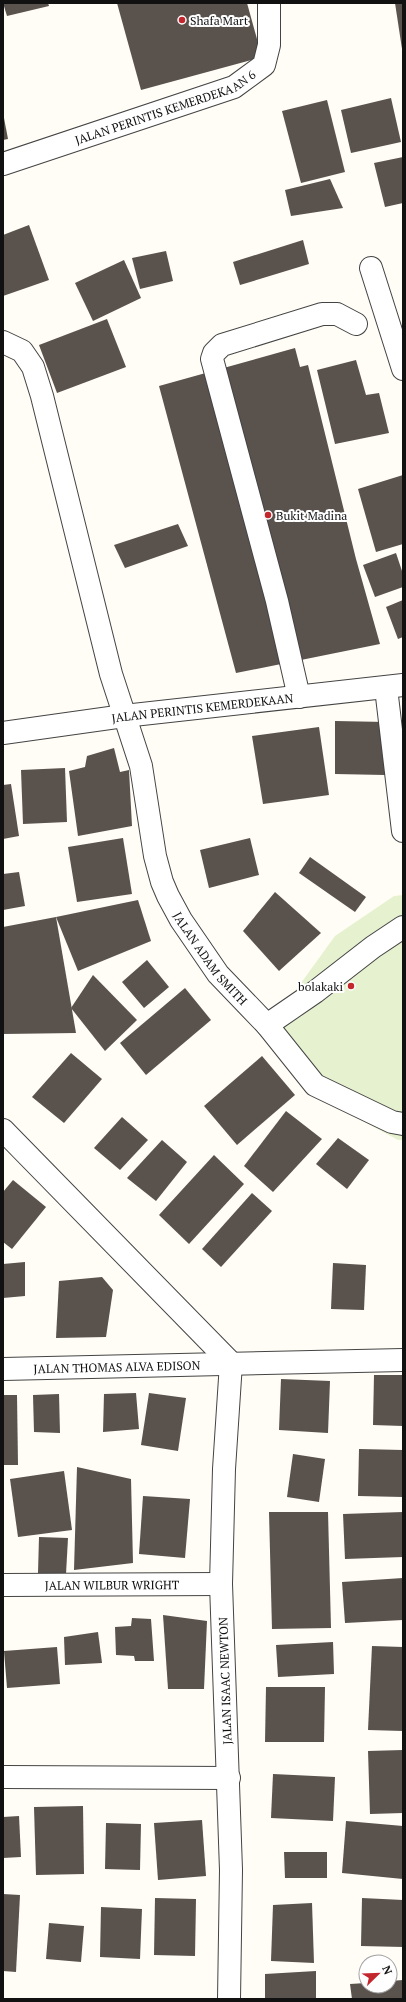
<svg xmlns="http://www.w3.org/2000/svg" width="406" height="2002" viewBox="0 0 406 2002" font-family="'PT Serif',serif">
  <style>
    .pitch { fill: #e6f2cf }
    .building { fill: #5a524d }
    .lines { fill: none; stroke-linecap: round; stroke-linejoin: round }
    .minor-casing { stroke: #444; stroke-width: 24 }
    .minor { stroke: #fff; stroke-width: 22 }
    .poi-dot { fill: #c4262e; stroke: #fff; stroke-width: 1.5 }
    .labels { text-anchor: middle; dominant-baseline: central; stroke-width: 4; stroke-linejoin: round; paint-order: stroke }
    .poi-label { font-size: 12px; fill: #111; stroke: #fff; text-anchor: start }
    .street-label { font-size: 12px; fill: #111; stroke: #fff }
  </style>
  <rect width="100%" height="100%" fill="#fffdf5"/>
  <path class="pitch" d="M403 895V1140H398L320 1098 262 1037 335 936 394 896Z"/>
  <g class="building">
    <path d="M3 3H48L49 6 7 16Z"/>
    <path d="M117 3H247L262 57 141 90Z"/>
    <path d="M395 3H403V49H402Z"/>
    <path d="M391 98 401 142 351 153 341 110Z"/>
    <path d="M327 100 345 172 301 183 282 111Z"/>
    <path d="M4 118 8 139 3 140V119Z"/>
    <path d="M403 157V203L385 207 374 163Z"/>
    <path d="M330 179 343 208 291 216 285 190Z"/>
    <path d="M29 225 49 280 3 296V235Z"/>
    <path d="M303 240 309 264 240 285 233 262Z"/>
    <path d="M166 251 173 281 140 289 132 258Z"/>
    <path d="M124 260 141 298 93 321 75 283Z"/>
    <path d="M107 319 126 367 57 393 39 345Z"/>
    <path d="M295 348 300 367 308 365 356 559 380 644 236 673 159 386Z"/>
    <path d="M356 360 366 395 379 393 389 433 335 444 317 370Z"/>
    <path d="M403 475V544L376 552 358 489Z"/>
    <path d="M178 524 188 546 125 568 114 545Z"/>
    <path d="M396 553 403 574V587L375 597 363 565Z"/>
    <path d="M403 600V637L398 639 386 607Z"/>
    <path d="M335 721 386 722 385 775 335 774Z"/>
    <path d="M319 727 329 795 263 804 252 736Z"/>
    <path d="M114 748 120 772 129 770 132 826 78 836 69 771 85 767 87 756Z"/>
    <path d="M65 768 67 822 23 824 21 770Z"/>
    <path d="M11 784 19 836 3 839V785Z"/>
    <path d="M123 838 132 894 77 902 68 847Z"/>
    <path d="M250 838 259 875 209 888 200 850Z"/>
    <path d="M310 857 366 897 355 912 299 873Z"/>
    <path d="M19 872 25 906 3 910V874Z"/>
    <path d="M275 892 321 933 279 971 243 931Z"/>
    <path d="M138 900 151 941 78 971 56 917Z"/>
    <path d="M56 917 76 1033 3 1034V927Z"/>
    <path d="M147 960 169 987 144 1008 122 982Z"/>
    <path d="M93 975 137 1020 105 1051 71 1008Z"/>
    <path d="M185 988 211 1020 146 1075 120 1043Z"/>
    <path d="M71 1053 102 1079 64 1123 32 1097Z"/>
    <path d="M262 1056 295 1095 237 1145 204 1106Z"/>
    <path d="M286 1111 322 1139 273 1192 244 1166Z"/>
    <path d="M122 1117 148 1140 120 1170 94 1148Z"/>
    <path d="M338 1138 369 1160 347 1189 316 1164Z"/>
    <path d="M162 1140 187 1162 156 1201 127 1178Z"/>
    <path d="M214 1155 244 1184 189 1244 159 1215Z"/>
    <path d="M13 1180 46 1207 12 1249 3 1242V1192Z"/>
    <path d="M252 1193 272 1211 221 1267 202 1249Z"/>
    <path d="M25 1262V1296L3 1298V1264Z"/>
    <path d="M333 1263 366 1265 364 1310 331 1309Z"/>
    <path d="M102 1277 113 1290 106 1337 56 1338 59 1281Z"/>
    <path d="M374 1375H403V1426L373 1425Z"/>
    <path d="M281 1379 330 1381 328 1433 279 1430Z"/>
    <path d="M136 1393 139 1429 103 1432 104 1394Z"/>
    <path d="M149 1393 186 1398 178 1451 141 1445Z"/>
    <path d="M59 1394 60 1433 34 1432 33 1395Z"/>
    <path d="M3 1395H17L18 1465H3Z"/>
    <path d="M359 1449 403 1450V1497L358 1496Z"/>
    <path d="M293 1454 325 1459 319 1502 287 1497Z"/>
    <path d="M77 1467 131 1479 133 1563 74 1570Z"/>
    <path d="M64 1471 72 1530 18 1537 10 1479Z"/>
    <path d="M143 1496 190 1499 185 1558 139 1554Z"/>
    <path d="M269 1512H328L331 1628 272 1629Z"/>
    <path d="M403 1512V1557L345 1559 343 1514Z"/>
    <path d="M39 1537 68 1538 66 1574 38 1573Z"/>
    <path d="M403 1578V1620L345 1623 342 1582Z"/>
    <path d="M163 1615 207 1621 204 1689H168Z"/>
    <path d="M132 1618 151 1619 154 1661H135L134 1656 116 1655 115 1627 131 1626Z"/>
    <path d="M98 1632 102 1663 65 1665 64 1637Z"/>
    <path d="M333 1642 334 1674 278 1677 276 1645Z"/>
    <path d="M372 1646 403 1647V1731L368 1730Z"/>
    <path d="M57 1647 60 1684 7 1688 4 1651Z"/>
    <path d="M266 1687H325L324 1742H265Z"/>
    <path d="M403 1750V1813L370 1814 368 1751Z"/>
    <path d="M273 1774 335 1777 333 1821 271 1818Z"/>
    <path d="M83 1806 84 1874 36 1875 34 1807Z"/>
    <path d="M19 1816 21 1857 3 1858V1817Z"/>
    <path d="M202 1820 206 1876 158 1880 154 1823Z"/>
    <path d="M346 1821 403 1826V1879L342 1873Z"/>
    <path d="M106 1823 141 1824 140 1870 105 1869Z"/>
    <path d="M284 1852H327V1878H285Z"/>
    <path d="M3 1894 20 1895 16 1972 3 1971Z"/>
    <path d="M155 1898 196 1899 195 1956 154 1955Z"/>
    <path d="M362 1898 403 1900V1947L361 1946Z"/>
    <path d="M312 1903 314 1963 271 1961 273 1905Z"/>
    <path d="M101 1907 142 1909 140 1959 100 1957Z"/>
    <path d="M49 1923 84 1926 81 1962 46 1959Z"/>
    <path d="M316 1971V1999H265V1974Z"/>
    <path d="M403 1980V1999H352L350 1984 366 1983V1986H390V1981Z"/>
  </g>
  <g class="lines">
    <defs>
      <g id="minor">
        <path id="s1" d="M3 164 234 87 264 65 269 45V3"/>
        <path d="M371 268 403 369"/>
        <path id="s2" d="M3 342 22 351 33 367 42 396 111 674 141 766 155 856 162 882 168 896 181 920 218 974 267 1025 315 1085 392 1122 403 1124"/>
        <path d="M386 688 403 831"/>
        <path d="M299 697 277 601 212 359 214 353 222 345 322 314H337L356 324"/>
        <path id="s3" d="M3 733 124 716 403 685"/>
        <path d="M267 1025 315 992 373 947 403 927"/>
        <path d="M3 1130 231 1363"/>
        <path id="s4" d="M3 1369 403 1360"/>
        <path id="s5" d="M3 1585 221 1584"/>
        <path d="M3 1777 229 1778"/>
        <path d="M229 1999 231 1870 221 1584 224 1469 231 1363"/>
      </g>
    </defs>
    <use href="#minor" class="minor-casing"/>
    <use href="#minor" class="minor"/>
  </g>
  <g class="poi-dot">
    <circle cx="182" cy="20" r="4"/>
    <circle cx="268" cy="515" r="4"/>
    <circle cx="351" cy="986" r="4"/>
  </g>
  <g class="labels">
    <g class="poi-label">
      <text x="190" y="20">Shafa Mart</text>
      <text x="276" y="515">Bukit Madina</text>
      <text x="343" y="986" text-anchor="end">bolakaki</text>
    </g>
    <g class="street-label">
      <text stroke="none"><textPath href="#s1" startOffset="172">JALAN PERINTIS KEMERDEKAAN 6</textPath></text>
      <text stroke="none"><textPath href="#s3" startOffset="201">JALAN PERINTIS KEMERDEKAAN</textPath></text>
      <text stroke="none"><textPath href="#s2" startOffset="663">JALAN ADAM SMITH</textPath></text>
      <text stroke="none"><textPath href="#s4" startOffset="114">JALAN THOMAS ALVA EDISON</textPath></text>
      <text stroke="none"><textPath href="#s5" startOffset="109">JALAN WILBUR WRIGHT</textPath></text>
      <text transform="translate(225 1681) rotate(-92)">JALAN ISAAC NEWTON</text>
    </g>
  </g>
  <rect width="406" height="2002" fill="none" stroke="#111111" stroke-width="8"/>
  <g transform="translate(378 1974) rotate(67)"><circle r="19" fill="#ffffff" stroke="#a0a0a0"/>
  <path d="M0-3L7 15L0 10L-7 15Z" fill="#c4262e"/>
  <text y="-6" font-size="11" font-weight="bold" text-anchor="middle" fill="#111111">N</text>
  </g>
</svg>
